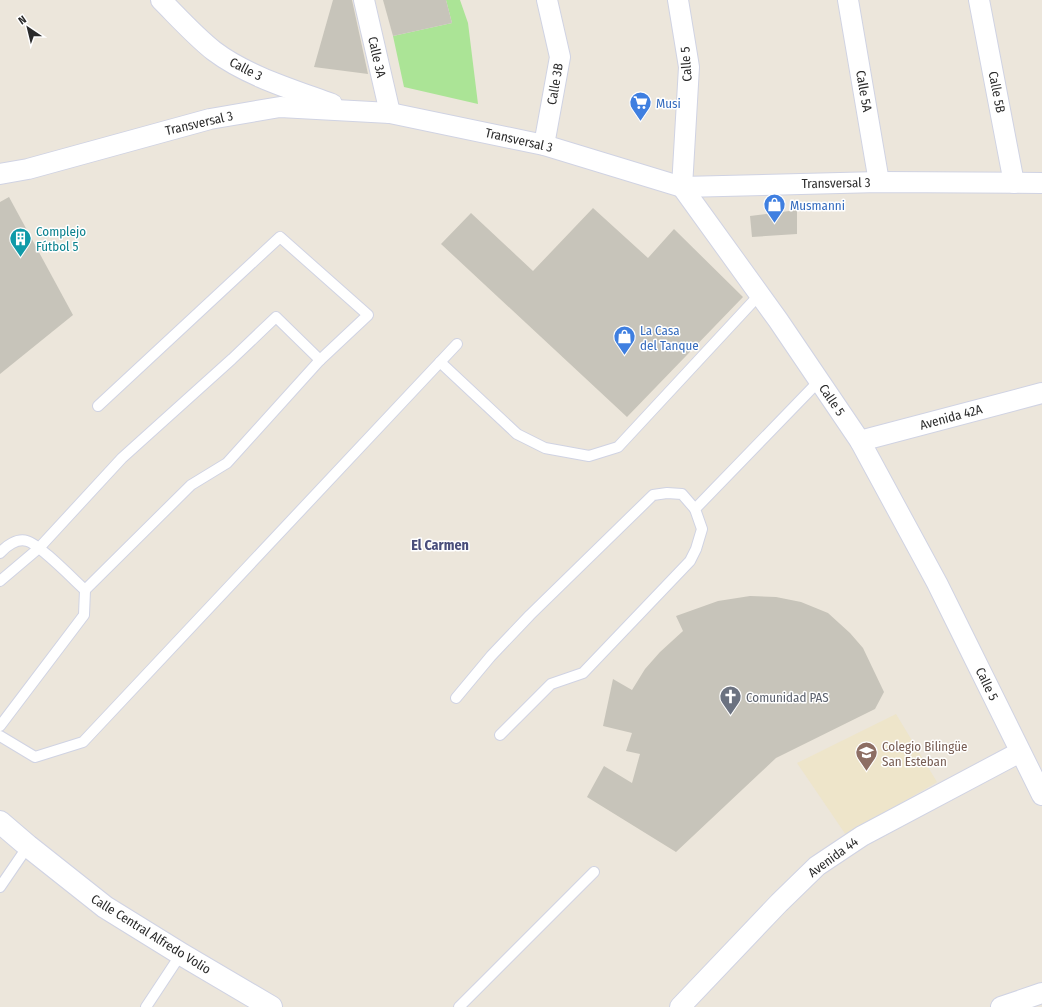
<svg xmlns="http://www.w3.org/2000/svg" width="1042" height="1007" viewBox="0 0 1042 1007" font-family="'Fira Sans Condensed',sans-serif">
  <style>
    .education { fill: #eee5ca }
    .green { fill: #abe496 }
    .building { fill: #c7c4ba }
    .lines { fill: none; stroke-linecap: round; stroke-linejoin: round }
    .service-casing { stroke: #d0d3e3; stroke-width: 12 }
    .minor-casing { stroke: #d0d3e3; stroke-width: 22 }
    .secondary-casing { stroke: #d0d3e3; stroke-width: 24 }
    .service { stroke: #fff; stroke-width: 10 }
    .minor { stroke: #fff; stroke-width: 20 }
    .secondary { stroke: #fff; stroke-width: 22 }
    .labels { text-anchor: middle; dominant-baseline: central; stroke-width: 3; stroke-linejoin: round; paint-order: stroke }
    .street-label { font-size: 13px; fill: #2a2a2a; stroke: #fff }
    .shop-label { font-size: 13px; fill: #366cbe; stroke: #fff; text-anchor: start }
    .culture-label { font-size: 13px; fill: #0d838f; stroke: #fff; text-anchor: start }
    .worship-label { font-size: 13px; fill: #5b616d; stroke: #fff; text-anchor: start }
    .education-label { font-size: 13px; fill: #785e54; stroke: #fff; text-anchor: start }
    .neighbourhood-label { font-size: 14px; font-weight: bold; fill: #494e7b; stroke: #fff }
  </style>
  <rect width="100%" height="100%" fill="#ece6db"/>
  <path class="education" d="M896 714 937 782 846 835 797 763Z"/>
  <path class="green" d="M446 0H460L468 23 478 104 404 87 393 36 452 23Z"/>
  <g class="building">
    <path d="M333 0H352L368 74 314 67Z"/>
    <path d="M383 0H446L452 23 393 36Z"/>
    <path d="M9 197 73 315 0 374V202Z"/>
    <path d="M593 208 648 258 674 229 743 297 627 417 441 244 471 213 533 271Z"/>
    <path d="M797 210V234L752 237 750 216Z"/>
    <path d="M750 596 776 597 801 602 828 613 850 633 863 648 884 692 875 709 776 758 676 852 587 797 604 766 632 783 640 754 626 751 632 733 603 726 613 679 632 690 645 669 660 652 683 631 676 616 718 601Z"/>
  </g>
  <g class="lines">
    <defs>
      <g id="service">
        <path d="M440 362 517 434 545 448 589 456 618 447 760 294"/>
        <path d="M98 406 280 237 368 315 320 360"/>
        <path d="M0 553C6 546 17 538 27 541 39 544 74 580 85 590L191 485 227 463 320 360 276 317 232 359 122 458 39 548 0 581"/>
        <path d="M456 698 491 656 530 615 653 495 667 493 682 494 695 509"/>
        <path d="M0 726 84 615 85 590"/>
        <path d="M500 735 551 684 583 673 690 561 696 549 702 529 695 509 819 381"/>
        <path d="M0 736 35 757 83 742 457 344"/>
        <path d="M0 887 28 846"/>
        <path d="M146 1007 181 954"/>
        <path d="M459 1007 594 872"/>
      </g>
      <g id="minor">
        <path d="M161 0C178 17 195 36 214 51 247 76 294 90 332 104"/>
        <path d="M364 0 390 113"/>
        <path d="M678 0 689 67 682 187 778 320 860 441 937 583 1042 795"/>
        <path d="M848 0 879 182"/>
        <path d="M979 0 1014 183"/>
        <path d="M544 145 560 57 547 0"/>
        <path d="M0 174 28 169 210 119 280 107 390 113 544 145 682 187 879 182 1042 183"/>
        <path d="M860 441 1042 393"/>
        <path d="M680 1007 779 903 817 866 862 836 1020 752"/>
        <path d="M1001 1007 1042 993"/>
      </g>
      <path id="secondary" d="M0 822 28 846 105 907 181 954 271 1007"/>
    </defs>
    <use href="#service" class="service-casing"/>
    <use href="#minor" class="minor-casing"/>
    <use href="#secondary" class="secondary-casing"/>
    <use href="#service" class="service"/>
    <use href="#minor" class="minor"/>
    <use href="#secondary" class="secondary"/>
  </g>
  <defs>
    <symbol id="supermarket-pin" viewBox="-11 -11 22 30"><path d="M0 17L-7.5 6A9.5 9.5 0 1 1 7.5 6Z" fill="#3f7fe0" stroke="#fff"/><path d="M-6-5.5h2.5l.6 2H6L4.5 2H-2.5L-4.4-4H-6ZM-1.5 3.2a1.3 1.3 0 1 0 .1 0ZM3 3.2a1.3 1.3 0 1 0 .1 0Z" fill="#fff"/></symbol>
    <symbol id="shop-pin" viewBox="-11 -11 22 30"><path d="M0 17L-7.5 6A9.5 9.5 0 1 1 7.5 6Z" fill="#3f7fe0" stroke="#fff"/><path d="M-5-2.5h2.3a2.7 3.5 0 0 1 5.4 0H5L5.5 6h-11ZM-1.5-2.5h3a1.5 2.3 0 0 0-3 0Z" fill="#fff"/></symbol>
    <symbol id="building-pin" viewBox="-11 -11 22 30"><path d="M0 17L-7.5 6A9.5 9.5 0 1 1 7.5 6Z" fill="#0f9aa8" stroke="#fff"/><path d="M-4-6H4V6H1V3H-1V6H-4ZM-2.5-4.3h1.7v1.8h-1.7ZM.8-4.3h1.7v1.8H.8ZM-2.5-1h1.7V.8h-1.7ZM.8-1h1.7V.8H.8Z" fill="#fff"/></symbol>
    <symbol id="church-pin" viewBox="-11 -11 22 30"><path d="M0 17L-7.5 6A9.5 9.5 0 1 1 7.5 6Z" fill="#6b7280" stroke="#fff"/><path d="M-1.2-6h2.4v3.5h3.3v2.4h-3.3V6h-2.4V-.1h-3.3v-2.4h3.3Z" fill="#fff"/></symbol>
    <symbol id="university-pin" viewBox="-11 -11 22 30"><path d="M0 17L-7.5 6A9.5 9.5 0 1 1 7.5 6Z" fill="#8d6e63" stroke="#fff"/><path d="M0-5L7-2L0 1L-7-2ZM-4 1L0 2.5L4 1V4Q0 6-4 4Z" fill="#fff"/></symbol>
  </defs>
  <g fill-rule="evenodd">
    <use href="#supermarket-pin" x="628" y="90" width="25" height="34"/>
    <use href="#shop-pin" x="762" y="192" width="25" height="34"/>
    <use href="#building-pin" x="8" y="226" width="25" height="34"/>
    <use href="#shop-pin" x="612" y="324" width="25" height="34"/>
    <use href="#church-pin" x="718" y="684" width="25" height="34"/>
    <use href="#university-pin" x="854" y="740" width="25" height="34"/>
  </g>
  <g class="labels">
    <g class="street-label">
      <text transform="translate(377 57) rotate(77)">Calle 3A</text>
      <text transform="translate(686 64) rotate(-94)">Calle 5</text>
      <text transform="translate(246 69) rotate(27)">Calle 3</text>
      <text transform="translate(555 84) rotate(-80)">Calle 3B</text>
      <text transform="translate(864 91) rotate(80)">Calle 5A</text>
      <text transform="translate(997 92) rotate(79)">Calle 5B</text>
      <text transform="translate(199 123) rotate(-13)">Transversal 3</text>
      <text transform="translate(519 140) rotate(13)">Transversal 3</text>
      <text transform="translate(836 183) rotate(-1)">Transversal 3</text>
      <text transform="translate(832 400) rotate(56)">Calle 5</text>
      <text transform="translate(951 417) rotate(-15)">Avenida 42A</text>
      <text transform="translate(987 684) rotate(64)">Calle 5</text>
      <text transform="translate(833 857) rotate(-36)">Avenida 44</text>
      <text transform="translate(151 934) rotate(32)">Calle Central Alfredo Volio</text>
    </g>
    <g class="shop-label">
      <text x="656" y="103">Musi</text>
      <text x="790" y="205">Musmanni</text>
      <text x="640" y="330">La Casa<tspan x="640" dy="15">del Tanque</tspan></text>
    </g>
    <g class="culture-label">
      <text x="36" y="231">Complejo<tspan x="36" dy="15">Fútbol 5</tspan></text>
    </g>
    <g class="worship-label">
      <text x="746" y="697">Comunidad PAS</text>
    </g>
    <g class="education-label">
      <text x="882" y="746">Colegio Bilingüe<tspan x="882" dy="15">San Esteban</tspan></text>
    </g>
    <g class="neighbourhood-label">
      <text x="440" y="545">El Carmen</text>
    </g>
  </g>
  <g transform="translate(28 28) rotate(325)" stroke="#ffffff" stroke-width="3" paint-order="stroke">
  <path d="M0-3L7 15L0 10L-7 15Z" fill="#2a2a2a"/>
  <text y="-6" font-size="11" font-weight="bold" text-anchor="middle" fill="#2a2a2a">N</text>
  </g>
</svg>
